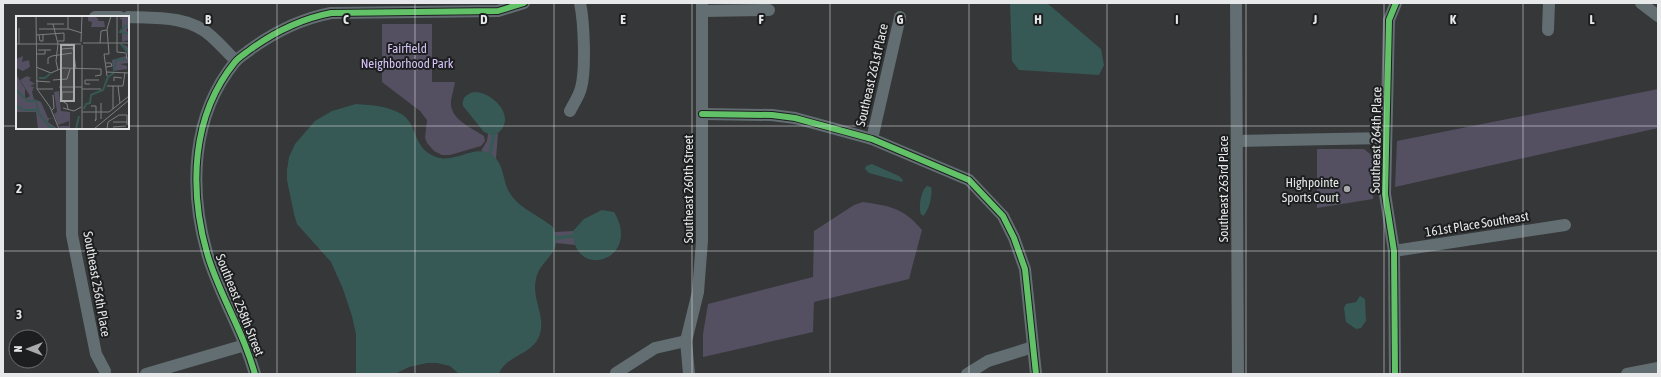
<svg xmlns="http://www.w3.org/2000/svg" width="1661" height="377" viewBox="0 0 1661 377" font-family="'Asap Condensed',sans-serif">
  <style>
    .green { fill: #554f62 }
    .water { fill: #365955 }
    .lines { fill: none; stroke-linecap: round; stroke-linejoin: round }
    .stream { stroke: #365955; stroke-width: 3.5 }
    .street { stroke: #626e72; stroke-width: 12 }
    .cycleway-casing { stroke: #1d1e1f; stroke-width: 8 }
    .cycleway { stroke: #61c268; stroke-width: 6 }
    .grid { fill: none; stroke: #e6e8e9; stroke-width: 1; stroke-opacity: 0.55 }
    .poi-dot { fill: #a8aaab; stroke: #1d1e1f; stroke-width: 1.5 }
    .labels { text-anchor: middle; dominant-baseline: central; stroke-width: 4; stroke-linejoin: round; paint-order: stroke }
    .park-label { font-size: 13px; fill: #d5c3f7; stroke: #1d1e1f }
    .street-label { font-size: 13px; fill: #e6e8e9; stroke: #1d1e1f }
    .poi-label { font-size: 13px; fill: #e6e8e9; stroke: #1d1e1f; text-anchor: end }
    .inset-river { fill: none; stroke: #365955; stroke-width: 2 }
    .inset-road { fill: none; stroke: #7c7e7f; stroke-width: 1 }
    .view { fill: #a8aaab; fill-opacity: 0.15; stroke: #a8aaab; stroke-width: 2 }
    .inset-edge { fill: none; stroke: #e6e8e9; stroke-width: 2 }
    .grid-label { font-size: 13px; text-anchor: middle; font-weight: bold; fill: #e6e8e9; stroke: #1d1e1f; stroke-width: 4; stroke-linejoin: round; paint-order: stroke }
  </style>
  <rect width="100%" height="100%" fill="#353738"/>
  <g class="green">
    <path d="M382 24H432V82H455C454 88 452 94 451 101 449 119 472 128 484 136L485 141 481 146 450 155H442L434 151 427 143 425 138 427 120 420 111 382 82Z"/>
    <path d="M1658 89V128L1395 187 1397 141Z"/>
    <path d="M488 133 491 135 498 133 496 159 492 155 481 151 487 141Z"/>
    <path d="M1317 149H1364L1370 154 1375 162 1373 199 1317 208Z"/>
    <path d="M863 202C890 206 904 208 922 230L909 279 814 302 813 332 703 357V334L708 304 813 277 814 231 854 205Z"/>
    <path d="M573 231 575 245 556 243 555 232Z"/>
  </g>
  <g class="water">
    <path d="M1010 3H1047L1101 49 1104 65 1099 75 1019 70 1012 61Z"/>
    <path d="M474 92C493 92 517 117 498 133L491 135 484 132 463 106C461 98 467 94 474 92Z"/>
    <path d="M356 104C372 105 389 106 403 115 418 126 413 149 436 157 455 164 475 143 492 155 503 162 503 179 508 190 517 208 539 215 553 227 565 254 540 258 536 279 531 299 547 317 539 337 531 355 505 356 499 374H459L450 366 437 363H427L409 367 395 374H356V334L352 316 343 289 331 262 297 224 294 214 287 180V170L289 157 295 144 315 121 332 111Z"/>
    <path d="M872 164 899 176 903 180 902 182 869 173 865 169 866 166Z"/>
    <path d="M927 186 931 187C933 194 929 211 923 216L921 214C918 208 921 190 927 186Z"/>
    <path d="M602 210 614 212C643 260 573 282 573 231L584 219Z"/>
    <path d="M1360 296 1365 299 1366 321 1361 328 1356 329 1346 322 1344 308 1346 304 1356 302Z"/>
  </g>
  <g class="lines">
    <g class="stream">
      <path d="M490 154 494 134"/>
      <path d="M556 238 573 236"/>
    </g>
    <g class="street">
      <path d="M1236 3 1238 374"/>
      <path d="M1641 3 1658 16"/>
      <path d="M702 11 769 10"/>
      <path d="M95 17H120"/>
      <path d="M128 17C157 18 189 16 211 36 220 44 228 53 236 61"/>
      <path d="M1548 30 1549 3"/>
      <path d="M570 111C574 103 579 96 581 88 586 70 584 21 580 3"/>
      <path d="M702 114 772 115 795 118 872 139 969 180 1003 216 1014 238 1025 269 1036 374"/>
      <path d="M72 128V235L96 354 105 371"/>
      <path d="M872 139 900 17"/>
      <path d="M1237 141 1386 138"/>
      <path d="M1394 251 1565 225"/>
      <path d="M616 373 655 348 686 341"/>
      <path d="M146 374 245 345"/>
      <path d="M255 374C252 364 249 355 245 345 233 314 216 285 207 253 189 189 191 116 235 62 239 57 246 53 251 49 276 31 300 19 331 13L498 11 524 3"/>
      <path d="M689 374 686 341 698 292 702 241V3"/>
      <path d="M967 374 988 361 1033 347"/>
      <path d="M1395 374 1394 251 1385 194 1389 20 1396 3"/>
      <path d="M1627 374 1658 368"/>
    </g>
    <defs>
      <g id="cycleway">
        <path d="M702 114 772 115 795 118 872 139 969 180 1003 216 1014 238 1025 269 1036 374"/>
        <path d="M255 374C252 364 249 355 245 345 233 314 216 285 207 253 189 189 191 116 235 62 239 57 246 53 251 49 276 31 300 19 331 13L498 11 524 3"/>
        <path d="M1395 374 1394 251 1385 194 1389 20 1396 3"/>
      </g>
    </defs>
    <use href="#cycleway" class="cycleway-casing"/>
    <use href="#cycleway" class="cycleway"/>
  </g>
  <path class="grid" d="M138 3V374M277 3V374M415 3V374M554 3V374M692 3V374M830 3V374M969 3V374M1107 3V374M1246 3V374M1384 3V374M1523 3V374M3 126H17M128 126H1658M3 251H1658"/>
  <circle class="poi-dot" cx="1347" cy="189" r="4"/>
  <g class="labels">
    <g class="park-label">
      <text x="407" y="48">Fairfield<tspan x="407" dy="15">Neighborhood Park</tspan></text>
    </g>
    <g class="street-label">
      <text transform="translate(872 75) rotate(-77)">Southeast 261st Place</text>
      <text transform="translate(1376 140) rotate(-89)">Southeast 264th Place</text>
      <text transform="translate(688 189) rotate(-90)">Southeast 260th Street</text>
      <text transform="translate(1223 189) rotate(-90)">Southeast 263rd Place</text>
      <text transform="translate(1477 224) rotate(-9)">161st Place Southeast</text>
      <text transform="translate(97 284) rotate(80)">Southeast 256th Place</text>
      <text transform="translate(240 305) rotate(68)">Southeast 258th Street</text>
    </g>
    <g class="poi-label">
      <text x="1339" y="182">Highpointe<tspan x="1339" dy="15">Sports Court</tspan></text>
    </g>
  </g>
  <g transform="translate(16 16)">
    <rect width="113" height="113" fill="#353738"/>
    <path d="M79 0 83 4 81 5H88L89 11H75L76 6 72 5V1ZM113 0V11L110 14 113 17V24L106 26V4L103 2ZM104 28 111 30 113 34 111 40 113 47 104 48 111 50V53L97 55 96 44 110 40 111 37ZM7 40 6 46 13 44 14 51 7 55 0 52V43ZM0 58 9 73V83L14 80 4 64 11 60 15 62 13 64 19 68 14 70 18 71 16 76 18 83 25 86 32 102 38 103H33L32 106 42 113H22L20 96H0ZM43 75 45 95 54 96V113H44L43 110H53V105L42 109 38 98 41 96 38 76Z" fill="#554f62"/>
    <path class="inset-river" d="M113 10H109L104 16 113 18M105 28 113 37M98 55 100 44 110 43M23 62H29L34 58M0 74 12 85H20L23 98 33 110 39 113M0 90 8 94H21M68 93 70 88 74 87 75 79 87 74 92 61 98 57M60 113 63 100"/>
    <path class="inset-road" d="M2 0H20M20 0 21 73 34 91 43 113M52 0V13M101 0V36L110 37 111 43M31 8H48M37 8 42 28 40 45 42 54M3 12V28M23 13H53L66 17M20 19 48 17V25H42M23 19 24 25H27V19M65 26 66 0M67 27H113M84 27 85 15 91 14M0 28H65M46 33 57 32 60 53M22 34H35M20 38H29V34M90 47H95L96 50 90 51M32 48V42L36 40 56 37M20 51 35 57 46 52 85 53V59L79 60M90 56 113 57M91 60 88 38H93L91 13 95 0M37 64 51 63 54 53M20 65 34 66M98 65V61L106 62M74 68H69V64H83M91 70H107L109 56M97 70V93M102 70 104 87M43 71H66M21 73H37M66 73H85M44 76H58L57 86M46 76V85L51 88 52 93M75 90H80V104L79 105 80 103M47 92 58 95 65 91M36 94 38 92 37 79M66 96H93L113 80M85 103V87M97 106H111M97 111 110 110M66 113V29M78 113 113 84M91 113 92 106 103 99H111V109"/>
    <path class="view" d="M45 29H58V85H45Z"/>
    <rect width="113" height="113" class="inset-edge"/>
  </g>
  <g class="grid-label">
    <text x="208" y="24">B</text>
    <text x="346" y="24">C</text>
    <text x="484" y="24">D</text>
    <text x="623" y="24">E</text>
    <text x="761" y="24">F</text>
    <text x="900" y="24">G</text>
    <text x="1038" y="24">H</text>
    <text x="1177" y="24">I</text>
    <text x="1315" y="24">J</text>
    <text x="1453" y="24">K</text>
    <text x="1592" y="24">L</text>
    <text x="19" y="193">2</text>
    <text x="19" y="319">3</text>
  </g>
  <rect width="1661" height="377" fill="none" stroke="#e6e8e9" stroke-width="8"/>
  <g transform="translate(28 349) rotate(270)"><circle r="19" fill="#1d1e1f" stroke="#6d6f70"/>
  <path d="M0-3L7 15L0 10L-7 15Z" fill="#a8aaab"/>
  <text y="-6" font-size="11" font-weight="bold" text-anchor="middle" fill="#e6e8e9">N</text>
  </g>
</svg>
